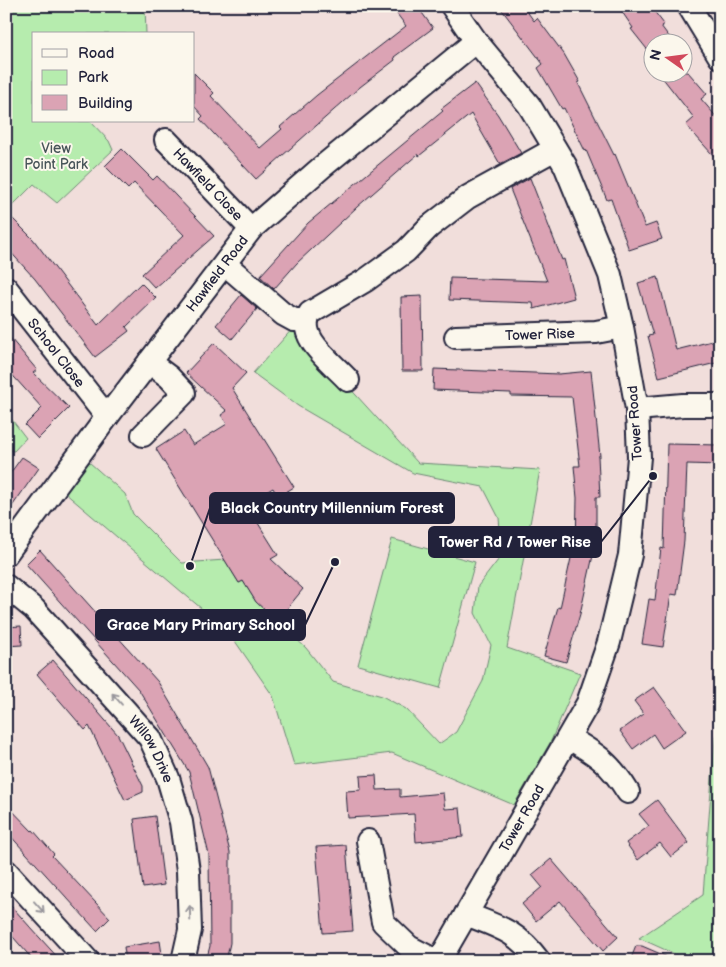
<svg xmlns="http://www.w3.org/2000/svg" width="726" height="967" viewBox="0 0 726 967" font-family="'Balsamiq Sans',sans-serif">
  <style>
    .green { fill: #b6ecae; stroke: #6c8774 }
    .building { fill: #dba3b4; stroke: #22223b }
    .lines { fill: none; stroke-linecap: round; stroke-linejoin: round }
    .minor-casing { stroke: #22223b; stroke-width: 26 }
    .minor { stroke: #fbf7ec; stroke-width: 22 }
    .oneway { stroke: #99979c }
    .labels { text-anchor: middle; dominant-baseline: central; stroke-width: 4; stroke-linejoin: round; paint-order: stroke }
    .park-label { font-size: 14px; fill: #475458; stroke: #fbf7ec }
    .street-label { font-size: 14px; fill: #22223b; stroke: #fbf7ec }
    .leader { fill: none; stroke: #22223b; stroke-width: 2 }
    .callout-dot { fill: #22223b; stroke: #fbf7ec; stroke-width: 2 }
    .callout { fill: #22223b; stroke: #22223b; stroke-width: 2 }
    .callout-label { font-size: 15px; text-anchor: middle; font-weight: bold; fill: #fff }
  </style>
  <rect width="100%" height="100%" fill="#f1dedb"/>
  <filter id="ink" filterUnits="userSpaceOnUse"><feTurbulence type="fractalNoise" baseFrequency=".02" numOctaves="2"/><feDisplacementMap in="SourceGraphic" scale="10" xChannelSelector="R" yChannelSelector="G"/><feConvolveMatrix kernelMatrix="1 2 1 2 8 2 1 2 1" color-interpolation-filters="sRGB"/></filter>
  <g filter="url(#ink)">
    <g class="green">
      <path d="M6 6H145L146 34H34V121H90L109 141 113 150 57 203 34 184 6 212Z"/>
      <path d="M294 327 418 463 540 470 507 648 580 673 551 741 514 805 392 753 294 765 273 696 228 631 65 493 89 462 125 494 133 514 182 563 225 560 239 583 243 581 256 602 306 648 333 682 382 696 406 709 439 744 456 732 483 681 491 645 475 613 478 586 502 555 499 518 483 487 413 473 298 406 253 373Z"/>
      <path d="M6 412 26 438 14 451 6 450Z"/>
      <path d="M392 539 475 562 440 688 358 665Z"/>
      <path d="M720 729V961H690L639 938 703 895 715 739Z"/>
    </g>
    <g class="building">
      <path d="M391 6H417L433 28 394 57 395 60 360 87 256 179 200 119 203 116 194 106V73L214 93 211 96 260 148 282 129 280 127 317 95 406 26Z"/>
      <path d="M499 6H523L534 21 537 18 564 54 580 82 578 83 614 155 615 154 645 227 656 223 662 239 629 250 611 199 607 200 586 150 585 151 564 108 562 109 538 68 543 64Z"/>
      <path d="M618 6H650L664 24 661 26 673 42H654V58L631 29 633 28Z"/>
      <path d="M658 72H688L707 94 701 99 720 121V163L686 125 694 118Z"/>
      <path d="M475 83 498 115 521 153 500 164 471 114 419 156 418 154 357 207 297 263 274 289 260 276 308 223 443 111 441 109Z"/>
      <path d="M122 149 153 180 157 176 214 236 155 288 142 274 184 235 134 183 128 189 105 166Z"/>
      <path d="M530 178 562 260 564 259 574 298 534 309 533 303 449 300 450 278 547 281 510 189Z"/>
      <path d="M6 212 33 239 98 325 141 283 156 298 126 327 129 331 95 357 35 279 6 247Z"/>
      <path d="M658 277 676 350 720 339V362L659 377 648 336 653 335 638 283Z"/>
      <path d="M241 295 257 309 232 339 216 325Z"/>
      <path d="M422 296 423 371H402L401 297Z"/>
      <path d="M6 333 37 370 33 373 69 408 38 439 25 425 42 408 6 368Z"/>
      <path d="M214 343 246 373 232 388 294 487 278 497 273 488 246 504 278 555 271 559 303 589 277 621 256 602 243 581 239 583 156 449 184 431 193 445 227 424 221 415 227 411 186 373Z"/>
      <path d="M434 369 559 374 591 371 600 456H598L600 497H596V542L580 614 566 662 544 656 558 607 560 608 573 549 576 550 577 498 574 466H580L572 397 511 396V393L433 390Z"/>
      <path d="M667 444 720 445V465L687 464 684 541 677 595 671 594 663 647 642 644 649 599 655 600 661 548 664 549Z"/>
      <path d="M22 457 39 468 6 515V479Z"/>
      <path d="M40 550 158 682 208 767 230 852V943L226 961H206L210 946 209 855 189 772 139 690 26 564Z"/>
      <path d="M21 626 22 645 6 646V627Z"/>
      <path d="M53 660 118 735 143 786V792L125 800 89 726 85 730 37 674Z"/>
      <path d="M654 687 686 731 662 748 653 734 633 749 620 731 644 714 634 701Z"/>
      <path d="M376 775 377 790 400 789V797L443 793 445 809 460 808 463 837 416 842 414 814 348 818 346 791 361 790 360 776Z"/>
      <path d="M657 800 689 843 671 857 660 843 638 860 626 843 649 826 639 814Z"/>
      <path d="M6 804 32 831 33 830 54 854 52 856 110 918 97 931 6 831Z"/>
      <path d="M155 816 164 885 143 888 134 819Z"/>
      <path d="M346 845 353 931 323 933 316 847Z"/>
      <path d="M551 859 618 937 603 951 560 901 536 921 522 904 542 887 532 875Z"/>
      <path d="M6 900 30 927 61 961H34L6 929Z"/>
      <path d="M160 941 163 961H126L124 947Z"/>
      <path d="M636 946H642L677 961H630Z"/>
    </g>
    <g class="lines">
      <defs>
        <g id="minor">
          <path d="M689 6 720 57"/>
          <path id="s1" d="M166 140 251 229"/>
          <path d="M225 264 283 314 294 320H305"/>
          <path id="s2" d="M6 288 107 417"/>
          <path id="s3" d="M456 337 596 332 622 327"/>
          <path d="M348 380C333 363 295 337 310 313L366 280 406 251 429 227 468 197 555 149"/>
          <path d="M637 409 683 405H720"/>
          <path d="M143 435 184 393 169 377 149 362"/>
          <path id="s4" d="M6 554 107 417 251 229 322 167 476 41"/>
          <path id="s5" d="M6 586 34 609 150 738 168 778 181 822 188 871 190 930 183 961"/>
          <path d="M569 738C598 755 610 763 628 792"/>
          <path d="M368 841 383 922 409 947 436 961"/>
          <path d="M6 871 88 961"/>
          <path d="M466 914C499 927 517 931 539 961"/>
          <path id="s6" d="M439 961 588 703 609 642 630 555 639 457 637 409 622 327 610 275 565 165 529 105 476 41 452 6"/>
        </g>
      </defs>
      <use href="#minor" class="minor-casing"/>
      <use href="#minor" class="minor"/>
    </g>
    <defs><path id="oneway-shaft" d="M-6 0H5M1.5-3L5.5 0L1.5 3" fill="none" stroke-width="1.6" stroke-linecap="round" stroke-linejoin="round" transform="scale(1.25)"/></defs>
    <g class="oneway">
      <use href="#oneway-shaft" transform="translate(117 699) rotate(-131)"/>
      <use href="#oneway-shaft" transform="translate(39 907) rotate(48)"/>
      <use href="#oneway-shaft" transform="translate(190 913) rotate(-92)"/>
    </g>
  </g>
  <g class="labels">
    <g class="park-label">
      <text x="56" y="148">View<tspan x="56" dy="16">Point Park</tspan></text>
    </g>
    <g class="street-label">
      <text stroke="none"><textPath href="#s1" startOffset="61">Hawfield Close</textPath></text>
      <text stroke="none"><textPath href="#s4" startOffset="351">Hawfield Road</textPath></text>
      <text stroke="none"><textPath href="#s3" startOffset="84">Tower Rise</textPath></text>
      <text stroke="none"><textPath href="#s2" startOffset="82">School Close</textPath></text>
      <text transform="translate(635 423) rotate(-94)">Tower Road</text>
      <text stroke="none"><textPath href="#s5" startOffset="220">Willow Drive</textPath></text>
      <text stroke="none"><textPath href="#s6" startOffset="165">Tower Road</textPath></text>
    </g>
  </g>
  <path class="leader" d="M190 566L210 508M653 476L601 542M335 562L305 625"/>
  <g class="callout-dot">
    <circle cx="190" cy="566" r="5"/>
    <circle cx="653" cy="476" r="5"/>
    <circle cx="335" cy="562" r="5"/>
  </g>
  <g class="callout">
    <rect x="210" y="493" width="244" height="30" rx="5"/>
    <rect x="429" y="527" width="172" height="30" rx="5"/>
    <rect x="96" y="610" width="209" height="30" rx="5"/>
  </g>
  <g class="callout-label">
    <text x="332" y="513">Black Country Millennium Forest</text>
    <text x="515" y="547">Tower Rd / Tower Rise</text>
    <text x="201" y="630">Grace Mary Primary School</text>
  </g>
  <rect width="726" height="967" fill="none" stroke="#fbf7ec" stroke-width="25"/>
  <rect x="12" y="12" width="701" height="942" fill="none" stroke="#22223b" stroke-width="2" filter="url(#ink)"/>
  <rect x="32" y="32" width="162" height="90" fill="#fbf7ec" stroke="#a4a2a5"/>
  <rect x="42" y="49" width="25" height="8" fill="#fbf7ec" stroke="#a4a2a5"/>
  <text x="78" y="58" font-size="15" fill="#22223b">Road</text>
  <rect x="42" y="70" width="25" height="15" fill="#b6ecae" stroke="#a4a2a5"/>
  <text x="78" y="82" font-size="15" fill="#22223b">Park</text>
  <rect x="42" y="95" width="25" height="15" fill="#dba3b4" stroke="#a4a2a5"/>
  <text x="78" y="108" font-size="15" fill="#22223b">Building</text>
  <g transform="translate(668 58) rotate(284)"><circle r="24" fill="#fbf7ec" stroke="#a4a2a5"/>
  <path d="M0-4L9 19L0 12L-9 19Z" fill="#d1495b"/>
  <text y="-8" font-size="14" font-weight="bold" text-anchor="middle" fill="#22223b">N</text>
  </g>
</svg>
